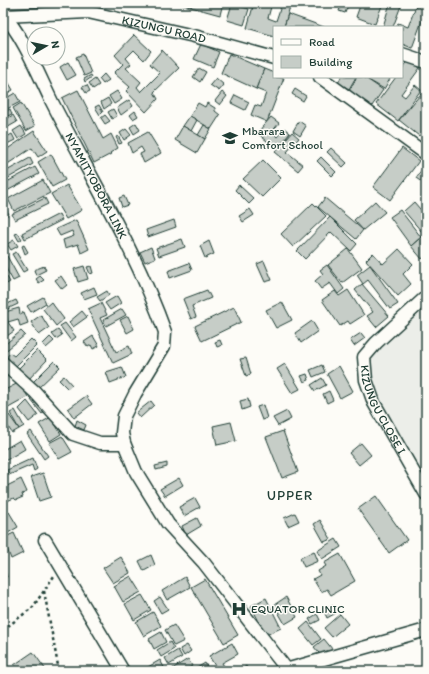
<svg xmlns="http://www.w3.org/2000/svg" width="429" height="674" viewBox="0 0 429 674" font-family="Itim,sans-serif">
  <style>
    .built { fill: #eceee9 }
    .building { fill: #c6cdc7; stroke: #1f3d34 }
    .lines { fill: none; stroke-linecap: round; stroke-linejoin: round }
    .street-casing { stroke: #1f3d34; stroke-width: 15 }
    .path { stroke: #1f3d34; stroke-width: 2.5; stroke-dasharray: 3 3; stroke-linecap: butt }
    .street { stroke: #fdfcf7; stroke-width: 12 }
    .labels { text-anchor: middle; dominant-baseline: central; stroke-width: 3; stroke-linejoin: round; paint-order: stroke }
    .street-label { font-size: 12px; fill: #1f3d34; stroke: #fdfcf7 }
    .poi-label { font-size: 12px; fill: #1f3d34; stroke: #fdfcf7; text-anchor: start }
    .quarter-label { font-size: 14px; letter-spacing: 1px; fill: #1f3d34; stroke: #fdfcf7 }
  </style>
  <rect width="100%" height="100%" fill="#fdfcf7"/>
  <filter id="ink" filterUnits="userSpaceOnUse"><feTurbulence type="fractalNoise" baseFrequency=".025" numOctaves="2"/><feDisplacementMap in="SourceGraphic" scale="8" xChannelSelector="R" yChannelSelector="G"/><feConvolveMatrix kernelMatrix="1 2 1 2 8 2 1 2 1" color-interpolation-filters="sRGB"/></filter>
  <g filter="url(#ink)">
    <path class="built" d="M426 297V490L366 380 364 357Z"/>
    <g class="building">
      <path d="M175 3H192L191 7Z"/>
      <path d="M192 3H223L220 15 191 7Z"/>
      <path d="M242 3H254L252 8 241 4Z"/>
      <path d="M254 3H272L268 18 276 21 282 3H291L284 27H274V36L247 28Z"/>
      <path d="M342 3H349L345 13 339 11Z"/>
      <path d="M361 3H383L375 24 356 17Z"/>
      <path d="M390 3H402L393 27H383Z"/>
      <path d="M417 3H426V10L412 48 402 44V27H396L398 23 408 27Z"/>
      <path d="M232 4 249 9 244 25 227 20Z"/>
      <path d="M288 14 324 27H284Z"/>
      <path d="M134 35 151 51 144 60 134 50 126 58 131 64 126 68 141 82 137 87 141 92 160 73 150 64 162 50 179 68 154 92 158 99 146 112 126 91 130 87 114 73 123 64 115 55Z"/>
      <path d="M201 44 219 52 213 67 194 59Z"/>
      <path d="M83 54 91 73 84 76 76 57Z"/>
      <path d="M229 54 264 69 256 89 221 73Z"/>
      <path d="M409 60 420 68 401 94 405 97 415 85 421 90 398 121 376 104 396 77H402V69Z"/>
      <path d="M68 62 76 75 67 80 60 67Z"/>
      <path d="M199 68 206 72 200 82 193 77Z"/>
      <path d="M264 69 274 73V77L284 78 267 122 251 115 255 105 261 107 266 93 256 89Z"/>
      <path d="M3 73 13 90 6 94 3 89Z"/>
      <path d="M104 74 109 80 103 84 99 79Z"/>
      <path d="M91 75 92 77 85 82 84 79Z"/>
      <path d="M341 77H356L349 89 338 83Z"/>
      <path d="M357 77H364L383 90 372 106 349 91Z"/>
      <path d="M387 77 390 79 384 89 365 78Z"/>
      <path d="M216 78 224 85 219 91 210 85Z"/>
      <path d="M95 79 99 85 93 89 89 83Z"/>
      <path d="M87 85 90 91 86 93 82 87Z"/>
      <path d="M426 88V103L422 108 426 112V127L419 136 399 120Z"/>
      <path d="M295 89 306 96 303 101 292 94Z"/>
      <path d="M78 90 103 139 111 134 118 148 110 153 111 154 94 163 62 98Z"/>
      <path d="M117 91 122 99 114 104 109 96Z"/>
      <path d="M222 92 227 96 220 105 215 101Z"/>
      <path d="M15 93 20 102 3 111V100Z"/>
      <path d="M235 95 249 102 245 110 231 103Z"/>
      <path d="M108 98 111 104 104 109 101 102Z"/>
      <path d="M129 100 133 106 121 115 117 108Z"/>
      <path d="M21 103 35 126 26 131 13 108Z"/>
      <path d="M198 103 205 107 207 103 215 108V111L220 115 211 129 190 116Z"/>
      <path d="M99 105 103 112 100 115 95 107Z"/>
      <path d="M10 109 12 114 3 118V113Z"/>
      <path d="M113 109 117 116 112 119 108 112Z"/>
      <path d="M135 111 138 116 133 119 130 115Z"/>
      <path d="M13 115 17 122 3 130V121Z"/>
      <path d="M105 115 110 121 105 124 101 118Z"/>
      <path d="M190 116 197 120 191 131 183 126Z"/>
      <path d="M271 117 279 123 272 132 277 137 284 128 290 133 277 149 257 133Z"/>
      <path d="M299 121 306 126 300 136 293 131Z"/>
      <path d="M136 123 140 130 134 134 130 127Z"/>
      <path d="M204 125 211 129 205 139 198 135Z"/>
      <path d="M21 126 26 134 18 139 13 131Z"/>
      <path d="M183 126 205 139 197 153 175 140Z"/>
      <path d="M126 129 131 135 124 140 120 133Z"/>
      <path d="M34 131 47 151 38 157 32 148 3 167V152Z"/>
      <path d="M148 132 161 153 144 163 140 154 144 152 141 147 132 153 128 143Z"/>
      <path d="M292 132 299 138 287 152 303 165 298 171 275 152Z"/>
      <path d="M12 134 15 140 5 145 3 139Z"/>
      <path d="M118 136 122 143 119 144 116 137Z"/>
      <path d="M331 148 347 163 343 167 327 152Z"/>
      <path d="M402 148 419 161 390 200 373 187Z"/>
      <path d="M51 154 65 180 52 187 38 162Z"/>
      <path d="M321 157 336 172 332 176 317 161Z"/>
      <path d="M30 158 33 164 3 181V173Z"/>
      <path d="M263 160 281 178 262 197 243 179Z"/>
      <path d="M426 163V185L416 178Z"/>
      <path d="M35 167 39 174 3 193V184Z"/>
      <path d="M43 180 50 193 14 211 8 199Z"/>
      <path d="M67 185 82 210 66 219 51 194Z"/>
      <path d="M239 185 254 199 249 204 235 190Z"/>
      <path d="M124 196 128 205 122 207 119 198Z"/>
      <path d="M45 198 48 204 15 220 12 214Z"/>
      <path d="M325 198 363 230 356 239 318 207Z"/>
      <path d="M375 201 385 212 363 230 354 220Z"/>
      <path d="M414 202 426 216V228L422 232 404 211Z"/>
      <path d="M313 203 326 216 293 247 281 234Z"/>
      <path d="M6 209 9 214 3 218V210Z"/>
      <path d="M250 209 254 215 243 222 239 216Z"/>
      <path d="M400 210 421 237 411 246 390 217Z"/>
      <path d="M59 214 62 220 25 239 22 233Z"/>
      <path d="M330 217 357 244 351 251 331 232 305 259 297 251Z"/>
      <path d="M76 220 89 249 81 253 78 244 65 248 63 240 74 236 72 231 60 236 56 229Z"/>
      <path d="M174 220 176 227 148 237 146 230Z"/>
      <path d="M3 232 7 238 3 241Z"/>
      <path d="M18 233 22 239 19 241 15 234Z"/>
      <path d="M426 233V255L422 259 411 246Z"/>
      <path d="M182 239 185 247 159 256 156 248Z"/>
      <path d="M14 240 18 246 11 250 7 244Z"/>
      <path d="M209 241 214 254 205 258 200 246Z"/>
      <path d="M24 245 28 252 25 254 22 246Z"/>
      <path d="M151 247 155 258 145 262 140 252Z"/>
      <path d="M348 249 362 268 342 283 328 265Z"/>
      <path d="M399 249 413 264 403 274 411 284 398 296 366 260 373 253 383 264Z"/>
      <path d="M16 252 27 270 23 272 12 254Z"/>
      <path d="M7 256 19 278 13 281 3 263V258Z"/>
      <path d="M264 261 272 280 265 282 257 264Z"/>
      <path d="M189 263 192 270 170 278 168 271Z"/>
      <path d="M327 265 344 289 338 294 330 283 321 289 315 281 323 274 320 270Z"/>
      <path d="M370 265 398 304 390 309 368 280 363 284 357 275Z"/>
      <path d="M44 266 46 270 36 275 34 270Z"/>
      <path d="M84 266 88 279 78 282 74 269Z"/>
      <path d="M91 266 93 273 90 274 87 267Z"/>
      <path d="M40 276 44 280 39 283 36 279Z"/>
      <path d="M61 276 67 285 62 289 55 280Z"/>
      <path d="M7 277 10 282 3 286V279Z"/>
      <path d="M362 284 389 316 376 327 367 316 373 312 355 290Z"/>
      <path d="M94 287 97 294 84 299 81 293Z"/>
      <path d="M207 290 211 298 192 306 196 317 191 319 183 299Z"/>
      <path d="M348 290 364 315 350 324 348 321 340 326 322 300 335 291 339 296Z"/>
      <path d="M107 291 109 295 100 301 97 297Z"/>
      <path d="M117 296 121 303 110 310 105 303Z"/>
      <path d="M43 297 46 303 31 312 27 306Z"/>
      <path d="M16 300 18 304 3 311V306Z"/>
      <path d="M51 302 64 319 56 326 43 309Z"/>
      <path d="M282 302 292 320 276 328 266 310Z"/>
      <path d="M101 303 107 315 100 318 116 352 129 346 132 354 113 363 88 309Z"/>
      <path d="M234 307 241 322 202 341 195 326Z"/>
      <path d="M19 308 20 314 24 312 28 323 20 326 18 319 8 322 5 312Z"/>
      <path d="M122 309 126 315 106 326 103 320Z"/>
      <path d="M82 311 87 317 73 327 69 322Z"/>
      <path d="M3 315 14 331 7 336 3 330Z"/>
      <path d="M41 315 49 328 39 335 31 322Z"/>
      <path d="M128 316 134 329 127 333 120 320Z"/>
      <path d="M312 321 318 331 301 343 295 333Z"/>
      <path d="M65 323 76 337 71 341 60 326Z"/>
      <path d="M58 330 62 335 56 339 52 334Z"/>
      <path d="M21 331 25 335 3 353V346Z"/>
      <path d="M361 333 365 338 354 346 350 340Z"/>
      <path d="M93 336 99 346 93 349 91 345 88 347 84 342Z"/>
      <path d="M50 337 54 341 46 348 43 344Z"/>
      <path d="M31 339 37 345 13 369 4 360 10 353 14 356Z"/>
      <path d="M220 340 222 345 217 347 215 342Z"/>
      <path d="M37 350 47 360 27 381 17 370Z"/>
      <path d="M246 358 251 374 246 376 240 359Z"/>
      <path d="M54 361 60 367 37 389 32 383Z"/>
      <path d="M285 364 300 389 292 393 277 369Z"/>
      <path d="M322 365 325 372 313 377 310 370Z"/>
      <path d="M339 366 353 391 340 398 327 374Z"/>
      <path d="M122 367 126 377 110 383 106 372Z"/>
      <path d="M307 374 309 380 304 382 301 376Z"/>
      <path d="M64 376 72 385 68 389 59 380Z"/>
      <path d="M322 378 326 385 315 391 311 385Z"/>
      <path d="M20 382 28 397 3 411V391Z"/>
      <path d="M329 391 333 400 327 403 323 394Z"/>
      <path d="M86 396 92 404 74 418 68 409Z"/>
      <path d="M34 397 45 410 42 414 31 400Z"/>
      <path d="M248 399 250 407 242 410 240 401Z"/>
      <path d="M27 401 38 415 29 422 19 409Z"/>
      <path d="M151 401 154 405 140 418 136 413Z"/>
      <path d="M263 405 267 418 262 420 257 407Z"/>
      <path d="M15 410 24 426 19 429 10 413Z"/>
      <path d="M287 411 291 419 278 426 273 418Z"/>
      <path d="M9 415 19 429 12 433 3 419Z"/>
      <path d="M51 417 61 434 50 441 39 424Z"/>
      <path d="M77 420 86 425 84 430 75 426Z"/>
      <path d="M231 422 236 441 217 445 213 426Z"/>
      <path d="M31 431 48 456 44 459 27 434Z"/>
      <path d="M283 431 298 472 282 478 266 437Z"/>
      <path d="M62 436 72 452 59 459 49 443Z"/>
      <path d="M20 440 25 449 3 462V450Z"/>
      <path d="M361 443 371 455 359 465 349 453Z"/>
      <path d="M33 458 37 469 34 471 32 465 9 475 7 470Z"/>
      <path d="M167 463V467L156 470 155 466Z"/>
      <path d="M43 473 51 497 39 501 31 477Z"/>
      <path d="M179 478 183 485 165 496 160 489Z"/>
      <path d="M21 479 27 492 22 494 23 497 16 500 14 498 7 501 3 493V488Z"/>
      <path d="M376 496 407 540 389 553 358 509Z"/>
      <path d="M195 498 200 507 184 516 179 507Z"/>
      <path d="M9 512 18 527 8 533 3 524V515Z"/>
      <path d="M295 513 299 521 288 526 284 518Z"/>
      <path d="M197 518 201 526 186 535 182 526Z"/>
      <path d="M320 520 331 539 324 542 314 524Z"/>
      <path d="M14 533 23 553 11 559 3 538Z"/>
      <path d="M336 539 341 547 322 559 317 551Z"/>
      <path d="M314 551 318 561 304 567 300 558Z"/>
      <path d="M340 554 355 581 331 595 327 589 321 592 313 579 320 575 318 571 326 566 324 563Z"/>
      <path d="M151 555 155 565 144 571 139 561Z"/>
      <path d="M121 557 130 573 113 583 103 568Z"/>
      <path d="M3 565 7 577 3 578Z"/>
      <path d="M131 576 141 592 123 602 114 586Z"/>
      <path d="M185 577 190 587 167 600 162 591Z"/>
      <path d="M205 579 238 635 224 643 191 587Z"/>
      <path d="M142 595 151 610 134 620 125 604Z"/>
      <path d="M160 597 168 609 161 613 154 601Z"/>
      <path d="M286 597 297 617 285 624 274 605Z"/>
      <path d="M266 598 281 628 266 635 251 606Z"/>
      <path d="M332 605 336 613 327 618 323 609Z"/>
      <path d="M153 612 161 626 144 636 136 622Z"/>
      <path d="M317 614 320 620 312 624 309 619Z"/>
      <path d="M340 614 348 624 332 637 324 628Z"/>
      <path d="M308 622 321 639 313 645 300 629Z"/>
      <path d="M174 625 184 641 174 646 165 630Z"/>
      <path d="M161 632 166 642 154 649 149 639Z"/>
      <path d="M324 639 333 650 323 658 314 647Z"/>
      <path d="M170 642 174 649 161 657 157 650Z"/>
      <path d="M232 643 238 654 222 663 227 671H218L209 656Z"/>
      <path d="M187 645 191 651 184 656 180 649Z"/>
      <path d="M178 650 182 657 169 665 165 658Z"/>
      <path d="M33 652 46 670 19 671 14 665Z"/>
      <path d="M188 659 192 666 184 671H173L172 669Z"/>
      <path d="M160 660 166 671H150L148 667Z"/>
      <path d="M205 663 209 671H192Z"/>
      <path d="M246 666 249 671H239Z"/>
    </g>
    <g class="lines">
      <defs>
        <g id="street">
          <path id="s1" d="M3 15C22 33 40 78 52 102 91 178 136 251 165 332L164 346 135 394 124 416 122 433 124 443 136 472 168 524 204 563 288 671"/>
          <path id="s2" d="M4 16 88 12 194 36 274 58"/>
          <path d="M402 54 426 62"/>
          <path d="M320 77 426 154"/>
          <path id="s3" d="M426 297 376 343 364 357 366 380 374 403 426 494"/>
          <path d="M3 363 35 392 73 434 100 443H124"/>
          <path d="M45 540 123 671"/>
          <path d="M282 671 426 630"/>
        </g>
      </defs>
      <use href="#street" class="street-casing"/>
      <g class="path">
        <path d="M44 591 59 671"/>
        <path d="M3 630 33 607 54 576"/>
      </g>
      <use href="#street" class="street"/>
    </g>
  </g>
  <defs>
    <symbol id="school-bare" viewBox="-9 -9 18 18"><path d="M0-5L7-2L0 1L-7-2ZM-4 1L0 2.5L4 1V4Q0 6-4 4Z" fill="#1f3d34" stroke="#fdfcf7" stroke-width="2.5" paint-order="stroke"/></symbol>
    <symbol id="hospital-bare" viewBox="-9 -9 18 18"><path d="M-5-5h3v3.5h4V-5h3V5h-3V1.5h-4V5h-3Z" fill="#1f3d34" stroke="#fdfcf7" stroke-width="2.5" paint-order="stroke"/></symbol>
  </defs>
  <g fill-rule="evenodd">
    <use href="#school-bare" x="219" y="127" width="22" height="22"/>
    <use href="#hospital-bare" x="228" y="598" width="22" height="22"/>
  </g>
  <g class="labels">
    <g class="street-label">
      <text stroke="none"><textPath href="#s2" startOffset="162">KIZUNGU ROAD</textPath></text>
      <text stroke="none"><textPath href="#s1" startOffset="195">NYAMITYOBORA LINK</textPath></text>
      <text stroke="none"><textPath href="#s3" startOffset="143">KIZUNGU CLOSE I</textPath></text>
    </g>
    <g class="poi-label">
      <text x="242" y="131">Mbarara<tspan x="242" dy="14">Comfort School</tspan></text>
      <text x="251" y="609">EQUATOR CLINIC</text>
    </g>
    <g class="quarter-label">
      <text x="290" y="495">UPPER</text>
    </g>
  </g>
  <rect width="429" height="674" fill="none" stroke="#fdfcf7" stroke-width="16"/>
  <rect x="8" y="8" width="413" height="658" fill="none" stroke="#1f3d34" stroke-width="1.5" filter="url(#ink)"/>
  <rect x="273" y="26" width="130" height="52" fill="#fdfcf7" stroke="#a4b0a9"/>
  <rect x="281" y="39" width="20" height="6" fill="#fdfcf7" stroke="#a4b0a9"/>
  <text x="309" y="46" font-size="12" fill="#1f3d34">Road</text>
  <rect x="281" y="56" width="20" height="12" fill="#c6cdc7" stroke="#a4b0a9"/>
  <text x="309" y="66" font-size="12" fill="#1f3d34">Building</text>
  <g transform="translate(46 46) rotate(81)"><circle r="19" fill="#fdfcf7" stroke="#a4b0a9"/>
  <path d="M0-3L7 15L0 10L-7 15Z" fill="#1f3d34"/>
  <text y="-6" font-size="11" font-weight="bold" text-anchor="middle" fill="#1f3d34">N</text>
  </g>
</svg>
